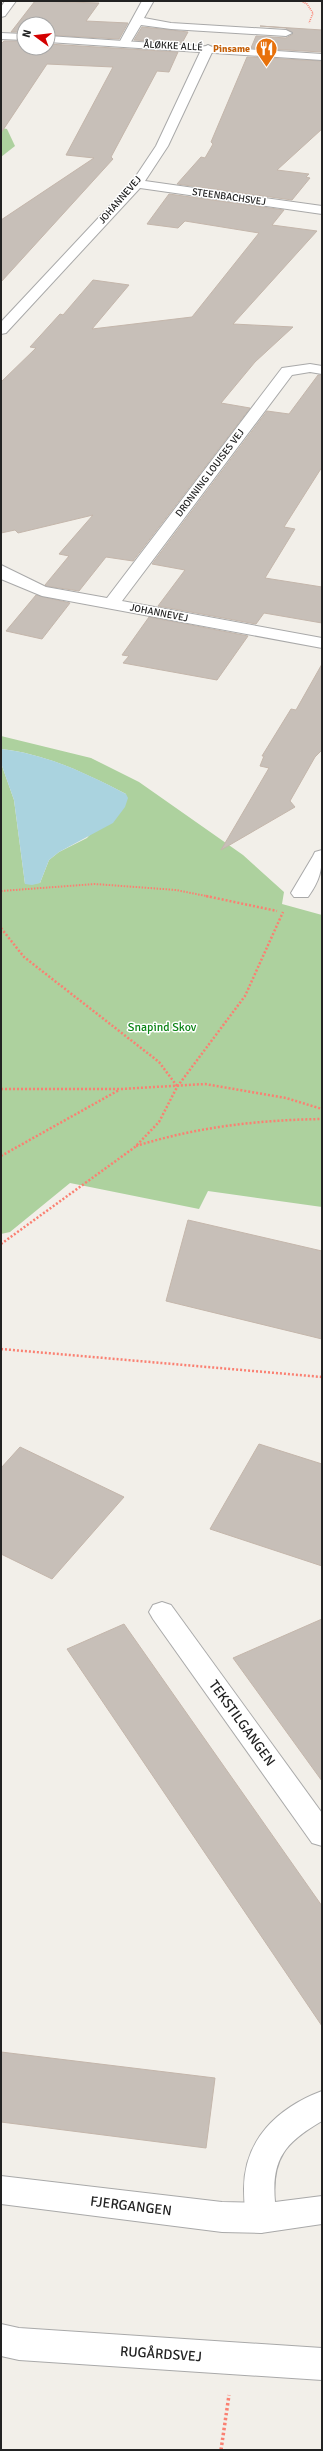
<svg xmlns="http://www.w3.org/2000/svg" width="323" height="2451" viewBox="0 0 323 2451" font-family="Signika,sans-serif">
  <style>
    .forest { fill: #add19e }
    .water { fill: #aad3df }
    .building { fill: #c7bfb8; stroke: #c4b6ab }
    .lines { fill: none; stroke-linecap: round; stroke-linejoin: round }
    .service-casing { stroke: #a9a9a9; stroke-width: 2 }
    .minor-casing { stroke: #a9a9a9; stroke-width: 2 }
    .tertiary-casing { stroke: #a9a9a9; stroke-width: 2 }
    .path-far3 { stroke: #fa8072; stroke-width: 1.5; stroke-dasharray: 1 1; stroke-linecap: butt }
    .path-far2 { stroke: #fa8072; stroke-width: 2; stroke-dasharray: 1.5 1.5; stroke-linecap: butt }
    .path-far1 { stroke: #fa8072; stroke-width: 2.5; stroke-dasharray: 2 2; stroke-linecap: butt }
    .path { stroke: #fa8072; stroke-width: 3.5; stroke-dasharray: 2.5 2.5; stroke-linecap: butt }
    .service { fill: #fff; fill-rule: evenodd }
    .minor { fill: #fff; fill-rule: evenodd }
    .tertiary { fill: #fff; fill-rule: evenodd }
    .labels { text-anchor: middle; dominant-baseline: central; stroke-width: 3; stroke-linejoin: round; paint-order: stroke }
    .far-street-label { font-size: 10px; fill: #222; stroke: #fff }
    .far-food-label { font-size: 10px; font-weight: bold; fill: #c56008; stroke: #fff; text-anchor: end }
    .park-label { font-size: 12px; fill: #0c8416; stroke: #fff }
    .near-street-label { font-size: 14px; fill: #222; stroke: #fff }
  </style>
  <rect width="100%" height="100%" fill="#f2efe9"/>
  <g class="forest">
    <path d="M1 128 7 129 15 146 1 157Z"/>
    <path d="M1 736 91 758 139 782 243 855 284 892 282 904 322 915V1207L208 1191 199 1209 70 1183 10 1232 1 1234V763L14 800 25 884 40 883 49 860 59 852 87 838 126 794C85 773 46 754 1 749Z"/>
  </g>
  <path class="water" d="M1 749C46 754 86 773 126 794L128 798 125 807 113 823 59 852 49 860 40 883 32 885 25 884 14 800 1 763Z"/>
  <g class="building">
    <path d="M35 1 99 3 86 21 128 23 119 39 48 35V24H24V32H11Z"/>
    <path d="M260 26 322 30V52L251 48 256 36 286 38 293 34 286 28Z"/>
    <path d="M142 27 171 30 188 32 182 43 134 40Z"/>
    <path d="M4 41H24V48H48V44L178 52 169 72 157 71 111 157 113 159 1 282V220L94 158 66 155 113 67 47 64 1 133V44Z"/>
    <path d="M247 57 322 61V129L277 170 309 174 306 177 310 178 292 200 177 184 201 157 205 158 213 144 211 142Z"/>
    <path d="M169 194 284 210 272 225 317 231 233 324 293 327 255 362 221 403 250 408 133 561 106 557 79 591 46 586 45 585 69 556 59 554 93 515 18 533 15 530 1 533V382L36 348 30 347 60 314 63 315 93 280 129 285 92 329 192 317 259 233 185 221 178 228 147 224Z"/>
    <path d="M318 375H322V467L284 527 295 529 265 578 322 587V623L264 613 256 624 158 606 185 570 152 564 267 411 289 414Z"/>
    <path d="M36 595 70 603 42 639 6 631Z"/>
    <path d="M149 617 248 636 217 680 123 663 129 656 122 655Z"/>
    <path d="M322 664V750L315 757 290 801 295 807 221 850 269 768 260 766 264 756H262L291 709 296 710Z"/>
    <path d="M188 1220 322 1251V1339L166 1301Z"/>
    <path d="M259 1444 322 1464V1566L210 1529Z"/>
    <path d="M20 1447 124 1497 52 1579 1 1554V1468Z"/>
    <path d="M322 1619V1781L233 1658Z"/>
    <path d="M124 1624 322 1906V2026L67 1649Z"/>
    <path d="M1 2052 215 2078 206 2148 1 2122Z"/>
  </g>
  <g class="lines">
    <defs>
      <g id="service">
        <path d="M142 1 153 2 144 18 171 23 286 30 292 33 286 36 171 29 141 25 129 45H121L119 43Z"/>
        <path d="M162 1602 171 1605 322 1813V1846L312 1843 153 1619 149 1612 153 1605Z"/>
        <path d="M322 2091V2121C286 2142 271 2158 275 2202L322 2196V2224L261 2233 250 2228C245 2216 244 2203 244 2189 244 2140 277 2108 322 2091Z"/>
      </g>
      <g id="minor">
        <path d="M5 1H16L5 16 1 17V7Z"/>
        <path d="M208 45 214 48 168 146 145 181 322 206V214L140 188 6 333 1 334V322L132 182 156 146 202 48Z"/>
        <path d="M310 364 322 366V374L310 372 292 375 122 601 322 638V648L42 596 1 579V565L46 587 107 598 282 368Z"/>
        <path d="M322 850C322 871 320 880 308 897H294L291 893 313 856 315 852Z"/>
        <path d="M1 2176 222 2202 261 2203 272 2208 276 2218 272 2228 261 2233 222 2232 1 2204Z"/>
      </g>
      <g id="tertiary">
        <path d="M1 33 24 34V40L1 39Z"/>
        <path d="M48 36 322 54V60L48 42Z"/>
        <path d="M1 2324 19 2328 322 2348V2380L19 2360 1 2356Z"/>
      </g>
    </defs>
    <use href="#service" class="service-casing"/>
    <use href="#minor" class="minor-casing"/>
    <use href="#tertiary" class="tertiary-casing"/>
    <path class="path-far3" d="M301 1 307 4 313 13 309 23"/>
    <path class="path-far2" d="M1 891 95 884 176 890 211 897"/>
    <g class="path-far1">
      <path d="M206 896 277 911"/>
      <path d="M1 928 24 957 159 1062 177 1086"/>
      <path d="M1 1089H121L205 1084 286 1098 322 1109"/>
      <path d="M136 1146C197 1127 258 1120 322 1119"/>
      <path d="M1 1156 119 1090"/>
      <path d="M1 1244 135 1147 159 1122 177 1087 245 996 283 912"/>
      <path d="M1 1349 322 1377"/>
    </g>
    <path class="path" d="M221 2450 229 2395"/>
    <use href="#service" class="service"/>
    <use href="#minor" class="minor"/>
    <use href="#tertiary" class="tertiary"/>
  </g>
  <defs>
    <symbol id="restaurant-pin" viewBox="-11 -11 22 30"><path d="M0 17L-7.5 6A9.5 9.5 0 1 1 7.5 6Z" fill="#e8710a" stroke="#fff"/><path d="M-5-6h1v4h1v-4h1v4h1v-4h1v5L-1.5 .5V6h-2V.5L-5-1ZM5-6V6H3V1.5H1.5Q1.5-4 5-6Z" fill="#fff"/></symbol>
  </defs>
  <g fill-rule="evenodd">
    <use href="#restaurant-pin" x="254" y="36" width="25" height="34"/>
  </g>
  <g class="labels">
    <g class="far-street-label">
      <text transform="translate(173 46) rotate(3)">ÅLØKKE ALLÉ</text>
      <text transform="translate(229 197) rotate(8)">STEENBACHSVEJ</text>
      <text transform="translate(120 200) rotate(-49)">JOHANNEVEJ</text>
      <text transform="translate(210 473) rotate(-53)">DRONNING LOUISES VEJ</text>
      <text transform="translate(159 613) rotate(11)">JOHANNEVEJ</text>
    </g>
    <g class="far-food-label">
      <text x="250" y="49">Pinsame</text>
    </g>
    <g class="park-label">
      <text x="162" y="1027">Snapind Skov</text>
    </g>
    <g class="near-street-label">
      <text transform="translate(242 1723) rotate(54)">TEKSTILGANGEN</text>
      <text transform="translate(131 2206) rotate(7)">FJERGANGEN</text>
      <text transform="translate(161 2354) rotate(4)">RUGÅRDSVEJ</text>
    </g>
  </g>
  <rect width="323" height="2451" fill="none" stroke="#222222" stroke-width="4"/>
  <g transform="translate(36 36) rotate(285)"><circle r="19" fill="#ffffff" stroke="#a7a7a7"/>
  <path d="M0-3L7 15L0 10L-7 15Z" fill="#d40000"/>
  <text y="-6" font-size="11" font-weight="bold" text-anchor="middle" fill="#222222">N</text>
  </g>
</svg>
